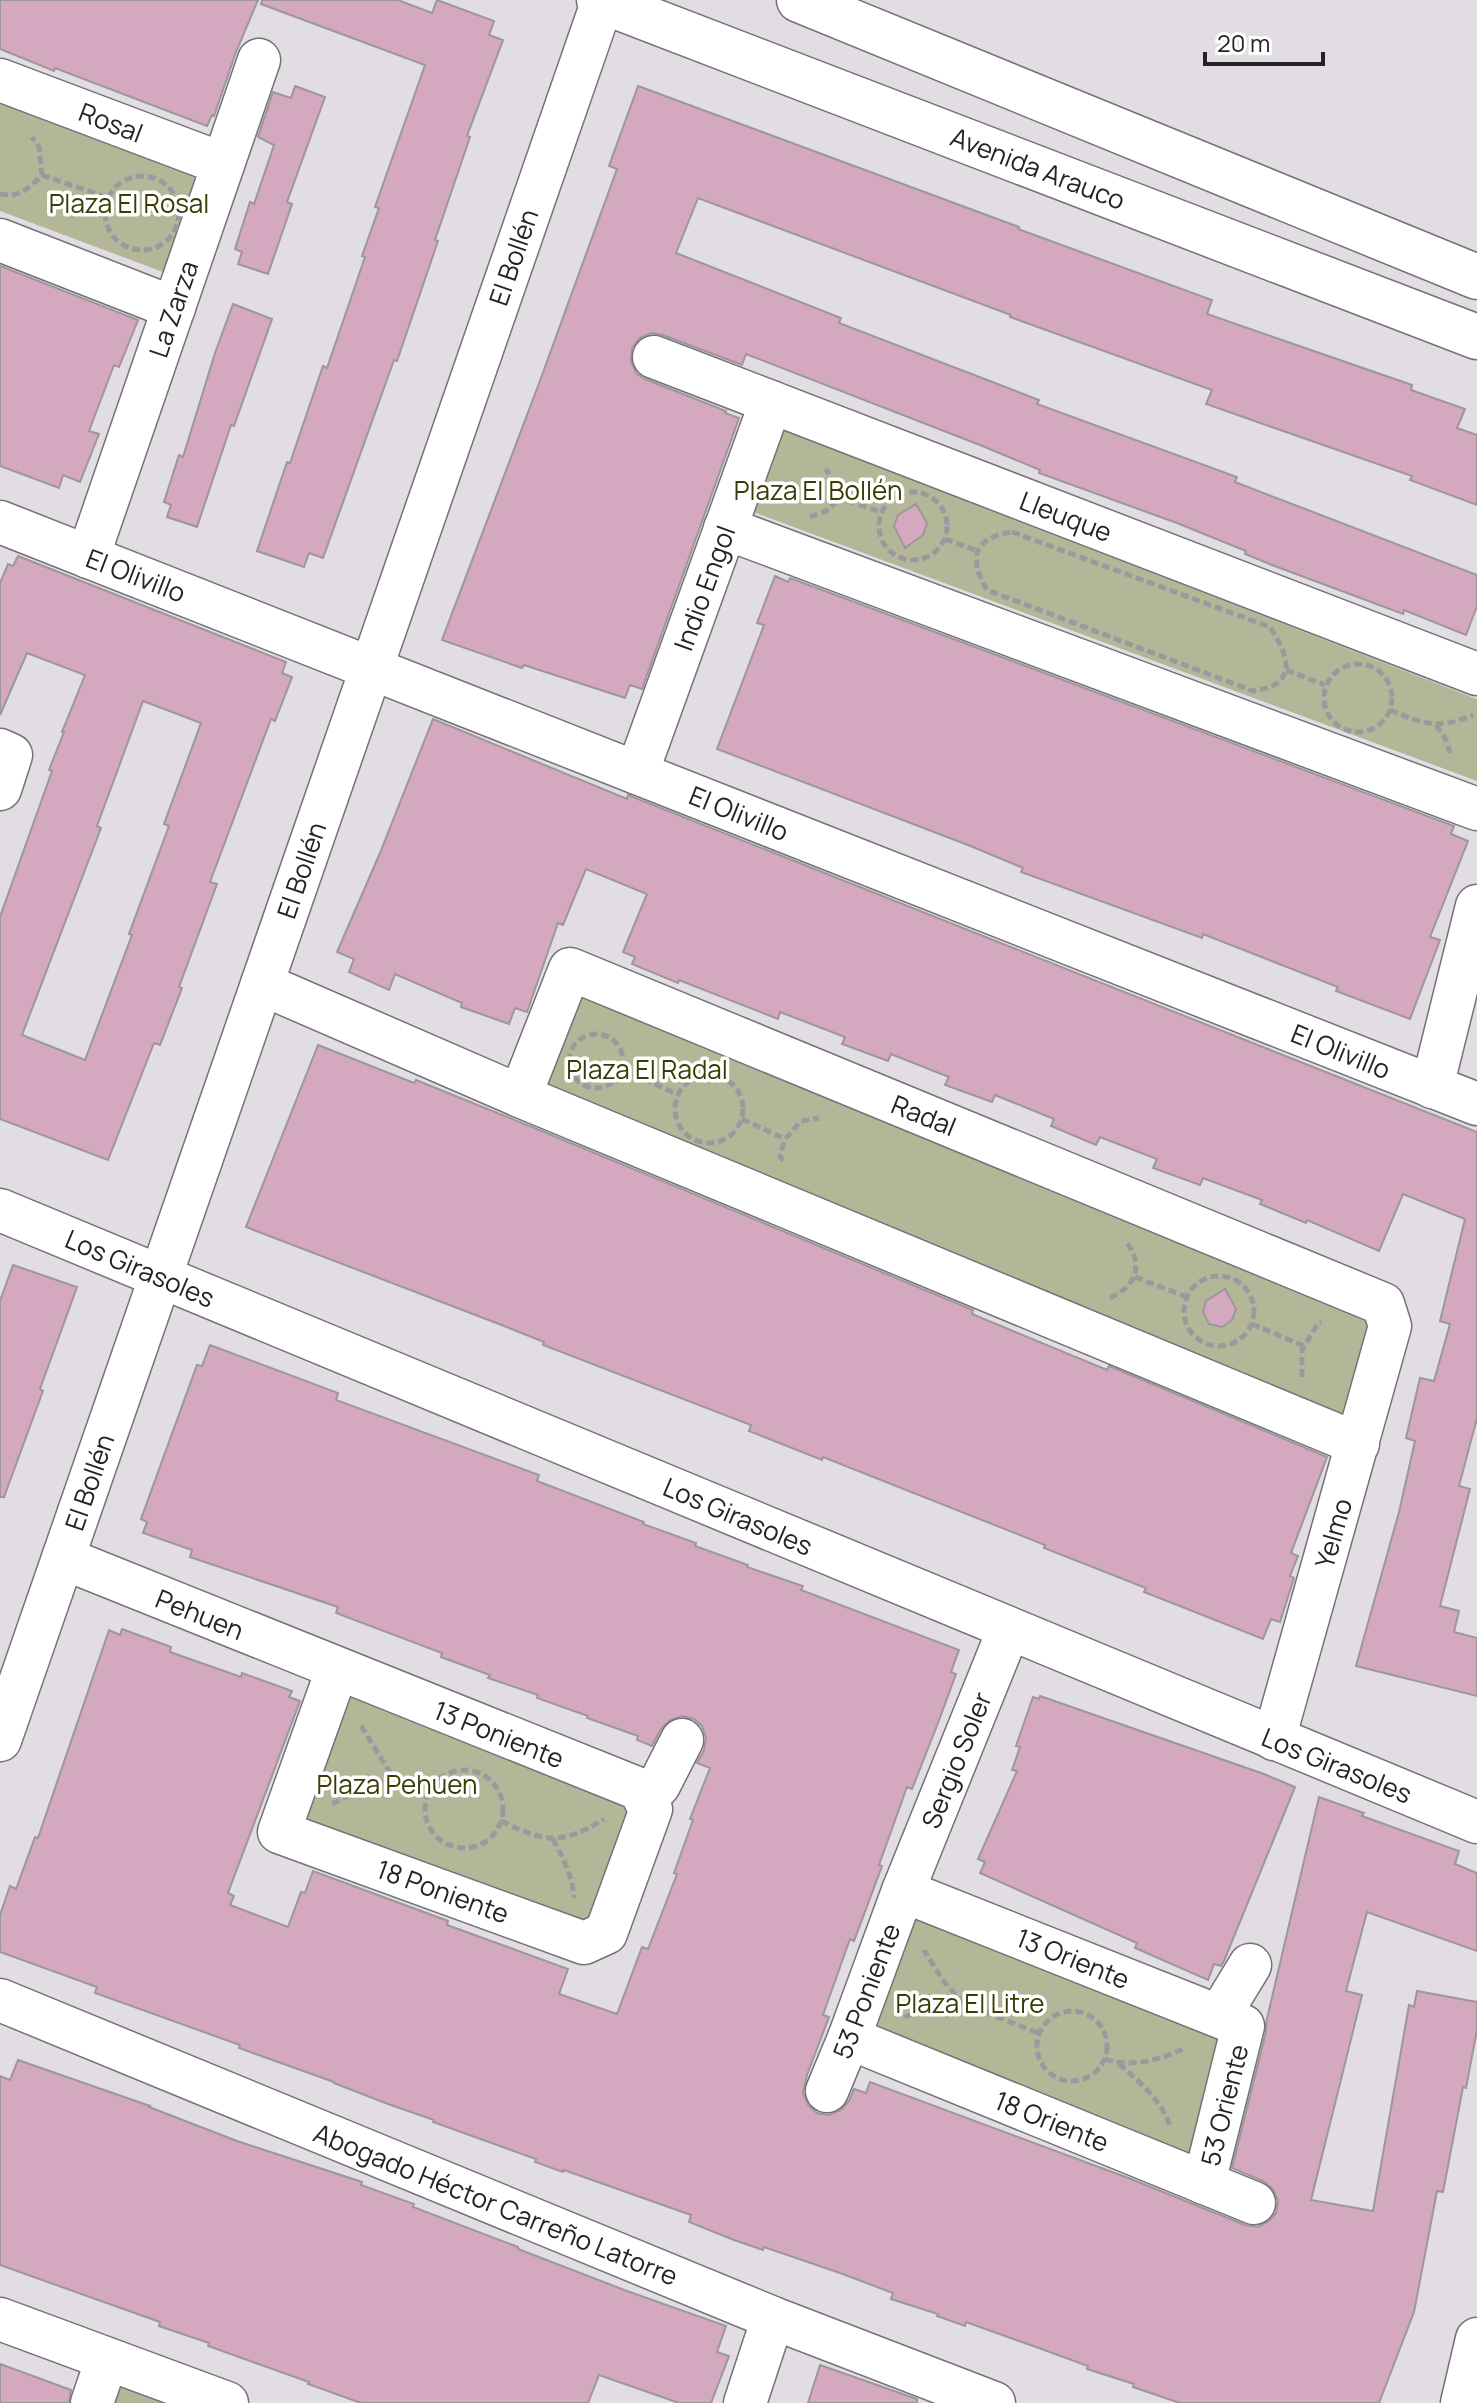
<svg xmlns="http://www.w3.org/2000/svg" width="1477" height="2403" viewBox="0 0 1477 2403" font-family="Manrope,sans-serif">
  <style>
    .green { fill: #b4b698 }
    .building { fill: #d4a8bf; stroke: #9d969a; stroke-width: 2; fill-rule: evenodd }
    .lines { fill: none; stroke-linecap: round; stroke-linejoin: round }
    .street-casing { stroke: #757177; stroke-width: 45 }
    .secondary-casing { stroke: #757177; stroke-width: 47 }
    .path { stroke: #9c999e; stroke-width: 5; stroke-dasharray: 8 4; stroke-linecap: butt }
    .street { stroke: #fff; stroke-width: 42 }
    .secondary { stroke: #fff; stroke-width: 44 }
    .labels { text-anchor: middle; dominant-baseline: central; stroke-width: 7; stroke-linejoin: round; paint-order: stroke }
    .street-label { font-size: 26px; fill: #242325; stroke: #fff }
    .park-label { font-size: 26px; fill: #3b3b04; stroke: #fff }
  </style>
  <rect width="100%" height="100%" fill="#e1dde3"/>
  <g class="green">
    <path d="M0 100 192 169 200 199 180 263 163 272 0 211Z"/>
    <path d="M784 430 1477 699V781L753 512Z"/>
    <path d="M582 978 1379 1315 1350 1425 541 1088Z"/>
    <path d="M358 1691 622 1794 638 1817 600 1920 581 1931 312 1828 304 1816 338 1704Z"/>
    <path d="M932 1914 1214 2030 1222 2048 1198 2150 1181 2158 874 2038 871 2020 909 1919Z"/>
    <path d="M126 2382 186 2403H102L107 2388Z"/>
  </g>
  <g class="building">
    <path d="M0 0H258L236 52 214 116 212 115 207 126 55 68 54 71 0 49Z"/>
    <path d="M262 0H398L432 13 437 0 494 21 489 35 503 40 467 136 470 137 435 240 438 241 397 361 394 360 323 558 309 553 304 567 257 551 287 462 290 463 323 366 327 368 365 257 362 256 379 208 375 207 425 65 261 4Z"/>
    <path d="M295 86 325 97 287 202 292 204 268 274 238 264 242 252 235 249 250 202 254 204 274 145 258 137 273 92 291 98Z"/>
    <path d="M638 86 1019 227 1018 229 1212 300 1207 314 1412 385 1411 390 1465 409 1457 428 1477 435V505L1410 480 1412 476 1206 404 1212 390 1010 317 1011 315 698 198 676 253 841 318 839 323 1039 400 1037 404 1237 477 1235 482 1477 575V606L1466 635 1404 610 1403 614 1272 565 1245 554 1246 551 1177 523 1039 473 1040 470 980 445 746 354 742 365 663 335 651 333 640 338 632 348 631 361 636 373 645 379 726 411 725 413 739 418 642 689 630 685 625 698 524 665 522 668 442 640 541 378 617 169 609 166Z"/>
    <path d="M0 266 138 320 119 367 114 365 89 431 99 434 80 482 63 475 59 488 0 466Z"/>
    <path d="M233 304 272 319 234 426 231 425 197 527 167 517 171 505 164 502 179 455 183 457 215 353Z"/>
    <path d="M916 504 927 523 923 535 905 548 894 526 898 515Z"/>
    <path d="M18 556 286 662 282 673 292 677 275 721 271 719 210 882 217 884 179 987 182 988 160 1045 154 1043 108 1160 0 1119V917L52 771 49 770 64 732H62L85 675 27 653 0 715V583L8 564 13 566ZM143 701 201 723 164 824 169 826 129 934 132 935 85 1060 22 1035 101 828 97 826Z"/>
    <path d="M775 576 788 582 790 578 1454 826 1451 834 1468 841 1430 937 1440 940 1410 1019 1336 991 1338 987 1203 934 1202 938 1021 872 1023 868 968 845 717 749 764 625 757 623Z"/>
    <path d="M433 719 627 799 628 795 1477 1132V1418L1459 1486 1470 1489 1440 1606 1459 1611 1454 1632 1477 1638V1696L1356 1666 1399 1512 1415 1441 1406 1438 1420 1378 1434 1381 1450 1324 1440 1321 1465 1219 1403 1194 1379 1251 1307 1220 1306 1223 1260 1204 1262 1200 1203 1178 1200 1185 1153 1168 1157 1159 1100 1137 1096 1145 1051 1126 1054 1119 995 1095 992 1102 945 1085 949 1077 891 1054 888 1061 842 1044 845 1037 780 1012 778 1019 679 980 678 983 632 964 635 957 623 952 647 894 586 869 563 925 558 923 527 1012 515 1008 509 1024 461 1007 462 1003 395 974 389 990 349 972 354 959 337 952 380 853Z"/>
    <path d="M318 1045 414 1083 416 1080 532 1127 973 1310 972 1314 1107 1370 1109 1366 1327 1457 1291 1553 1298 1556 1290 1576 1294 1578 1280 1622 1271 1619 1263 1639 1144 1592 1146 1588 1044 1548 1045 1545 823 1457 822 1460 749 1431 751 1425 543 1345 544 1342 499 1324 246 1227Z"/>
    <path d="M13 1265 77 1287 40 1389 43 1391 4 1497H0V1301Z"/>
    <path d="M1225 1289 1236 1309 1232 1320 1222 1327 1209 1324 1203 1312 1206 1301Z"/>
    <path d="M210 1345 338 1393 336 1400 539 1475 537 1481 644 1522 643 1524 696 1543 695 1546 748 1565 747 1567 803 1586 801 1590 959 1650 951 1672 956 1674 938 1723 912 1789 907 1787 879 1865 882 1866 854 1941 850 1939 823 2015 829 2017 807 2075 803 2093 808 2105 817 2113 829 2115 841 2110 849 2101 854 2089 866 2093 870 2082 1131 2179 1245 2225 1258 2227 1269 2221 1276 2213 1278 2201 1273 2189 1263 2181 1232 2168 1266 2032V2023L1319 1797 1364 1813 1362 1816 1459 1851 1455 1864 1477 1873V1951L1367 1912 1346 1991 1362 1995 1311 2200 1373 2211 1409 2005 1414 2007 1417 1991 1477 2002V2030L1466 2088 1463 2087 1443 2192 1437 2191 1414 2312 1379 2403H1180L1133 2387 1134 2384 1087 2369 1088 2366 1036 2347 966 2322 965 2326 937 2316 938 2314 891 2299 893 2293 840 2273 764 2247 763 2250 734 2240 689 2222 691 2215 564 2170 563 2172 535 2162 536 2159 433 2122 434 2120 388 2104 334 2083V2082L239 2048 240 2045 95 1993 97 1987 0 1952V1915L10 1886 16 1889 35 1837 38 1838 109 1630 120 1635 122 1629 171 1647 170 1652 241 1677 242 1673 292 1691 289 1697 300 1701 228 1893 234 1896 230 1905 288 1927 301 1892 305 1893 313 1871 448 1921 447 1925 568 1969 559 1994 617 2014 642 1947 648 1949 677 1874 674 1873 693 1820 690 1819 710 1768 697 1763 704 1750 706 1738 702 1726 694 1719 682 1716 670 1720 661 1729 652 1746 637 1740 638 1736 587 1718 588 1716 537 1698 538 1695 488 1678 490 1675 441 1657 442 1653 336 1613 338 1607 190 1557 192 1550 143 1533 147 1522 141 1519 197 1365 202 1366Z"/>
    <path d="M1040 1696 1264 1774 1295 1787 1224 1961 1221 1966 1214 1964 1208 1980 1135 1948 1137 1943 980 1873 985 1862 978 1859 1017 1771 1012 1770 1020 1747 1016 1746 1033 1697 1039 1699Z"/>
    <path d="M18 2060 150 2106 149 2107 237 2141 362 2182 361 2185 414 2204 413 2207 518 2247V2249L627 2291 726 2326 717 2352 729 2356 711 2403H679L599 2375 588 2403H361L308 2384 309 2382 208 2346 209 2343 159 2326 160 2322 0 2265V2076L10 2080Z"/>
    <path d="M0 2364 71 2390 69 2403H0Z"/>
    <path d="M820 2365 917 2399V2403H808Z"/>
  </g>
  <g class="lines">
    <defs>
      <g id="street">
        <path d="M0 80 223 164"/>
        <path d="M0 240 174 308"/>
        <path d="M654 357 1477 674"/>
        <path d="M0 522 1477 1104"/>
        <path d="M725 528 1477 809"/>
        <path d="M88 557 259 60"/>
        <path d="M0 750 11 755 0 789"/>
        <path d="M637 773 771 402"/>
        <path d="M262 984 520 1096"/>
        <path d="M1432 1087 1477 906"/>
        <path d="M0 1210 1477 1822"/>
        <path d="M63 1558 639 1789 651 1809 606 1933 584 1943 279 1832 337 1670"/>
        <path d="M1274 1739 1390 1326 1383 1304 570 969 520 1096 1358 1444"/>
        <path d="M0 1740 603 0"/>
        <path d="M645 1800 659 1785 682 1740"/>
        <path d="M903 1891 1243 2026 1204 2183"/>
        <path d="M0 2000 773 2318 994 2403"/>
        <path d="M1219 2016 1250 1965"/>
        <path d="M849 2038 1254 2203"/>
        <path d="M827 2091 849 2038 903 1891 1009 1629"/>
        <path d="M0 2319 227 2403"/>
        <path d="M92 2403 107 2359"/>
        <path d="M745 2403 773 2318"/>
        <path d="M1462 2403 1477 2339"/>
      </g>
      <g id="secondary">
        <path d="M599 0 1477 337"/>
        <path d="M799 0 1477 277"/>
      </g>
    </defs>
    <use href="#street" class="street-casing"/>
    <use href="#secondary" class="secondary-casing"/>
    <g class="path">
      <path d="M42 175 108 198"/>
      <circle cx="142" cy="213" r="37"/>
      <path d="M0 194C20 198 29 188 42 175L39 147 32 137"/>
      <circle cx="913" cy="526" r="34"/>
      <path d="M836 497 881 512"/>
      <path d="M810 517 826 511 836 502V488L826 469"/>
      <path d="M1012 532 1270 627C1289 656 1299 685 1253 691L987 590C968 558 973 538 1012 532Z"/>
      <path d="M945 539 978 551"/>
      <circle cx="1358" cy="698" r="34"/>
      <path d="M1286 670 1325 685"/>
      <path d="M1390 710C1423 724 1439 730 1473 715"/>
      <path d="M1436 725 1446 740 1451 756"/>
      <circle cx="596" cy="1061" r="27"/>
      <path d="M622 1069 677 1094"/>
      <circle cx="709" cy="1109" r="34"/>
      <path d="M742 1119 785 1139 801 1121 819 1118"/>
      <path d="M783 1161 780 1156 785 1139"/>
      <circle cx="1219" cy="1311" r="35"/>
      <path d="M1135 1277 1187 1297"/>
      <path d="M1110 1298C1134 1287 1145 1267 1127 1243"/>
      <path d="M1252 1324 1304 1346"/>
      <path d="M1302 1377V1350L1318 1323 1321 1322"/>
      <path d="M361 1726 393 1777 428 1794"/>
      <circle cx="464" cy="1809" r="39"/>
      <path d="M332 1804 366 1787 393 1777"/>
      <path d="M501 1821C545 1842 561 1846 604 1819"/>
      <path d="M553 1839C563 1858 573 1877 574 1898"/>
      <path d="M963 2003 1038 2033"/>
      <circle cx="1072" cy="2046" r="35"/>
      <path d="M904 2017 934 2007 963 2003 944 1982 924 1950"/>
      <path d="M1105 2059C1131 2068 1161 2060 1185 2048"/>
      <path d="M1119 2064C1140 2082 1161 2100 1170 2126"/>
    </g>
    <use href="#street" class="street"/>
    <use href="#secondary" class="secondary"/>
  </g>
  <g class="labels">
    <g class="street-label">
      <text transform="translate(111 122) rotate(21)">Rosal</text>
      <text transform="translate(1038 168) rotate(21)">Avenida Arauco</text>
      <text transform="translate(513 257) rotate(-71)">El Bollén</text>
      <text transform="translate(173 309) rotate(-71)">La Zarza</text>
      <text transform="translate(1066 516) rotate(21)">Lleuque</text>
      <text transform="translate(136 575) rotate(21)">El Olivillo</text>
      <text transform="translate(704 588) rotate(-70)">Indio Engol</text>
      <text transform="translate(739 813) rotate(22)">El Olivillo</text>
      <text transform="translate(301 870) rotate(-71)">El Bollén</text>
      <text transform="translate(1341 1051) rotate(22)">El Olivillo</text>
      <text transform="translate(924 1115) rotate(22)">Radal</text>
      <text transform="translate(140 1268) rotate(23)">Los Girasoles</text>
      <text transform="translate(89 1482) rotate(-71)">El Bollén</text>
      <text transform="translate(738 1516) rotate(23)">Los Girasoles</text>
      <text transform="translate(1333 1533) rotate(-74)">Yelmo</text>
      <text transform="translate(200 1614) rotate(22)">Pehuen</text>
      <text transform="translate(499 1734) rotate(22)">13 Poniente</text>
      <text transform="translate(956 1760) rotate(-68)">Sergio Soler</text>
      <text transform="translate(1337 1765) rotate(22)">Los Girasoles</text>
      <text transform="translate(443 1891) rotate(20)">18 Poniente</text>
      <text transform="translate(1073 1958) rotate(22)">13 Oriente</text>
      <text transform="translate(866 1991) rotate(-69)">53 Poniente</text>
      <text transform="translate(1224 2105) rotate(-76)">53 Oriente</text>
      <text transform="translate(1052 2121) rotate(22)">18 Oriente</text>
      <text transform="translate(496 2204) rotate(22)">Abogado Héctor Carreño Latorre</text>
    </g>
    <g class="park-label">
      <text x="129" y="203">Plaza El Rosal</text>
      <text x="818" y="490">Plaza El Bollén</text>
      <text x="647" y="1069">Plaza El Radal</text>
      <text x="397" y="1784">Plaza Pehuen</text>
      <text x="970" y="2003">Plaza El Litre</text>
    </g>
  </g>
  <path d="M1205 52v12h118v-12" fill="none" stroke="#242325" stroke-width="4"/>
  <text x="1217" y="52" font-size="24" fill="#242325" stroke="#ffffff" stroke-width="6" paint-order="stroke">20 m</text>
</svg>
